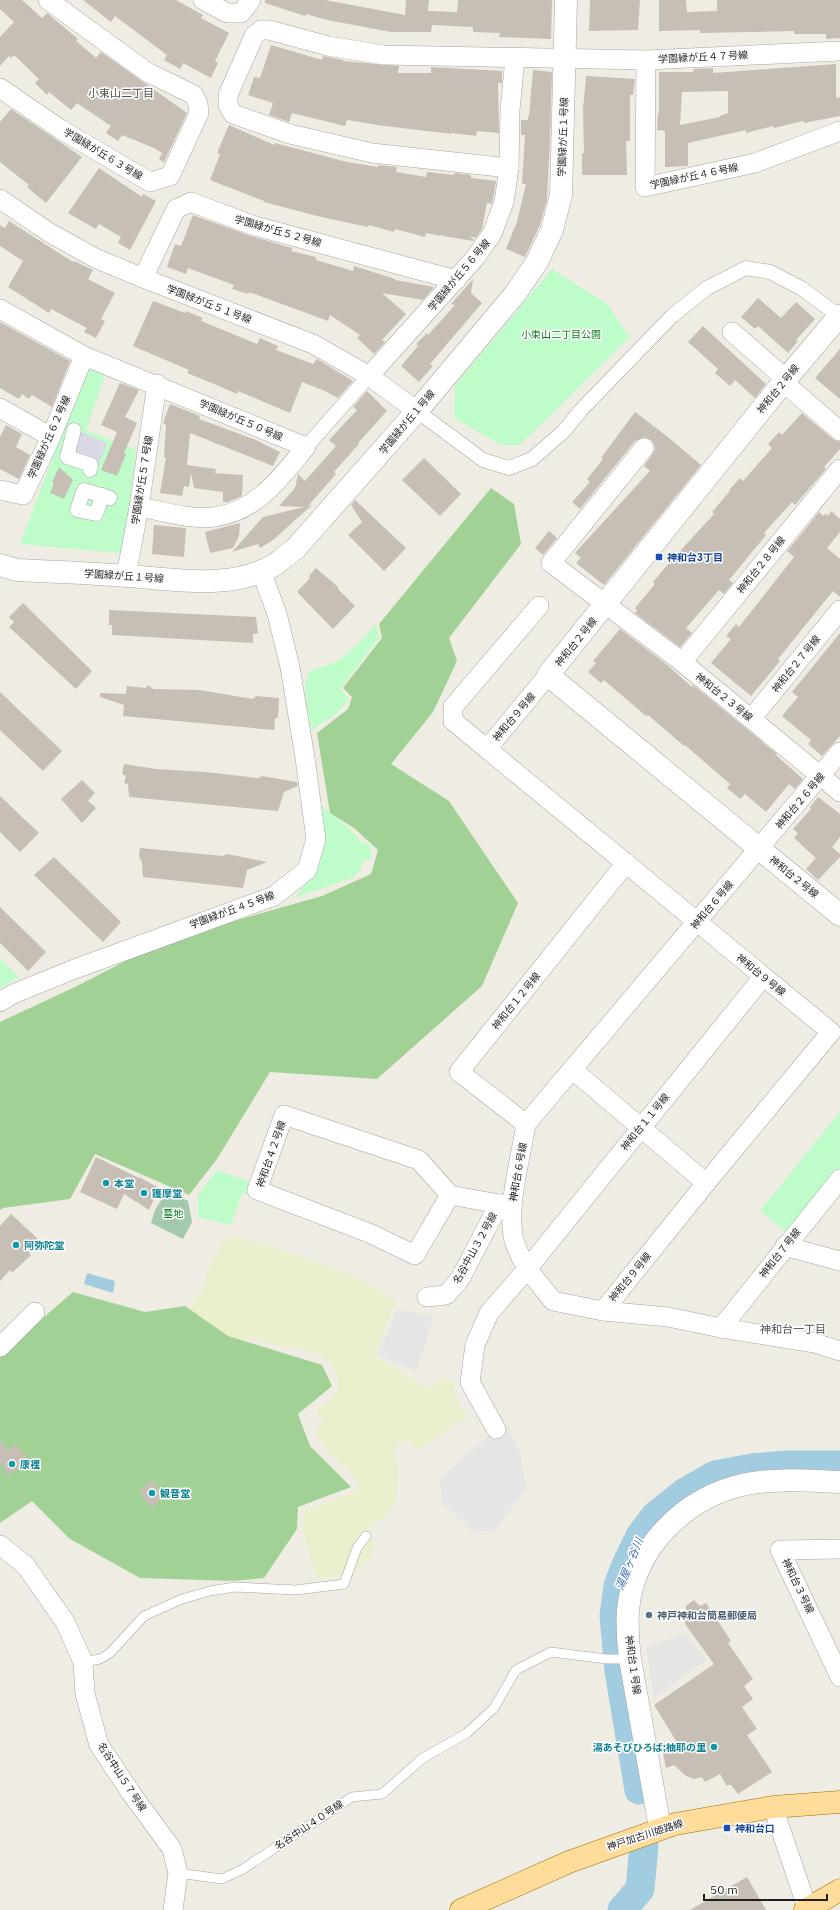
<svg xmlns="http://www.w3.org/2000/svg" width="840" height="1910" viewBox="0 0 840 1910" font-family="'IBM Plex Sans','Noto Sans JP',sans-serif">
  <style>
    .farmland { fill: #eaefce }
    .forest { fill: #a2d196 }
    .cemetery { fill: #a3c9ad }
    .park { fill: #befcc9 }
    .parking { fill: #e6e6e6 }
    .plaza { fill: #d9d8e5 }
    .water { fill: #a2ccdf }
    .lines { fill: none; stroke-linecap: round; stroke-linejoin: round }
    .river { stroke: #a2ccdf; stroke-width: 29 }
    .building { fill: #c7bfb6; fill-rule: evenodd }
    .service-casing { stroke: #a5a5a5; stroke-width: 10 }
    .pedestrian-casing { stroke: #a5a5a5; stroke-width: 15 }
    .minor-casing { stroke: #a5a5a5; stroke-width: 20 }
    .tertiary-casing { stroke: #a5a5a5; stroke-width: 23 }
    .primary-casing { stroke: #987300; stroke-width: 23 }
    .service { stroke: #fff; stroke-width: 9 }
    .pedestrian { stroke: #fff; stroke-width: 14 }
    .minor { stroke: #fff; stroke-width: 19 }
    .tertiary { stroke: #fff; stroke-width: 22 }
    .primary { stroke: #ffdc99; stroke-width: 22 }
    .transit-dot { fill: #1a4fb4; stroke: #fff; stroke-width: 1.5 }
    .culture-dot { fill: #0f9aa8; stroke: #fff; stroke-width: 1.5 }
    .service-dot { fill: #5c6f8a; stroke: #fff; stroke-width: 1.5 }
    .labels { text-anchor: middle; dominant-baseline: central; stroke-width: 3; stroke-linejoin: round; paint-order: stroke }
    .street-label { font-size: 10px; fill: #1e1e1e; stroke: #fff }
    .park-label { font-size: 10px; fill: #07811c; stroke: #fff }
    .transit-label { font-size: 10px; font-weight: bold; fill: #164399; stroke: #fff; text-anchor: start }
    .culture-label { font-size: 10px; font-weight: bold; fill: #0d838f; stroke: #fff; text-anchor: start }
    .service-label { font-size: 10px; font-weight: bold; fill: #4e5e75; stroke: #fff; text-anchor: start }
    .neighbourhood-label { font-size: 11px; fill: #515151; stroke: #fff }
    .water-label { font-size: 11px; font-style: italic; fill: #4672b2; stroke: #fff }
  </style>
  <rect width="100%" height="100%" fill="#efece3"/>
  <path class="farmland" d="M234 1236 271 1246 355 1276 396 1301 374 1355 427 1389 445 1377 456 1385 453 1391 467 1417 419 1450 406 1438 397 1445 394 1455 399 1471 396 1501 386 1517 374 1523 368 1530 376 1545 369 1560 355 1573 317 1578 303 1531V1512L362 1488 349 1471 326 1450 315 1431 323 1423 316 1409 325 1404 338 1391V1378L332 1365 319 1354 273 1344 249 1337 236 1344 190 1312 191 1303 202 1292 209 1268 224 1241Z"/>
  <g class="forest">
    <path d="M491 488 514 504 521 544 449 638 457 661 433 712 391 764 449 801 518 903 482 986 377 1079 270 1072 217 1159 189 1195 95 1154 70 1199 3 1208 0 1210V1022L77 986 141 953 202 930 322 896 371 874 378 850 354 828 330 813 317 733 348 709 352 697 343 688 382 638 379 624Z"/>
    <path d="M73 1292 145 1312 185 1306 228 1336 322 1365 332 1386 298 1414 310 1446 351 1487 298 1507 297 1529 264 1578 234 1581 140 1578 70 1539 32 1501 0 1523V1355Z"/>
  </g>
  <path class="cemetery" d="M167 1191 188 1201 192 1222 183 1239 151 1223 155 1210Z"/>
  <g class="park">
    <path d="M552 269 607 304 630 337 520 445H501L454 418 455 385Z"/>
    <path d="M88 365 106 372 86 430 136 450 124 548 120 553 20 544Z"/>
    <path d="M376 624 379 638 340 689 349 699 337 713 312 730C309 711 299 686 311 670 344 664 354 647 376 624Z"/>
    <path d="M321 806 350 829 361 842 370 845 372 858 363 861 360 871 352 878 294 898C326 862 324 852 321 806Z"/>
    <path d="M0 959 19 977 0 988Z"/>
    <path d="M840 1112V1168L786 1232 760 1211Z"/>
    <path d="M217 1170 250 1182 246 1194 242 1193 231 1225 198 1217V1195Z"/>
  </g>
  <g class="parking">
    <path d="M398 1309 434 1316 416 1371 377 1355Z"/>
    <path d="M509 1427 520 1452 526 1488 494 1532 471 1530 443 1504 440 1479 496 1429Z"/>
    <path d="M685 1634 707 1660 654 1698 646 1647Z"/>
  </g>
  <path class="plaza" d="M72 428 107 443 96 472 61 461Z"/>
  <path class="water" d="M87 1273 115 1281 113 1293 84 1284Z"/>
  <g class="lines">
    <g class="river">
      <path d="M639 1790 619 1671 614 1616 618 1586 626 1565 640 1536 655 1516 685 1492 715 1475 752 1468 786 1465H840"/>
      <path d="M622 1910 640 1889 644 1846"/>
    </g>
  </g>
  <g class="building">
    <path d="M0 0H22L42 18 47 13 78 39 76 41 96 58 101 52 187 113 164 162 159 159 162 153 154 148 122 135 118 141 106 133 111 126 77 103 71 110 49 92 47 95 35 83 39 79 14 55 11 58 9 56 0 66V37L14 22 0 9Z"/>
    <path d="M83 0H176L203 15 201 18 229 33 215 61 218 63 211 78 183 63 180 69 164 60 167 55 115 16 111 22Z"/>
    <path d="M265 0H325L405 15 406 0H429L428 11 457 12 458 0H552L551 39 499 37 500 33 473 32V27L432 25 431 32H391L327 20 306 14 305 16 265 3Z"/>
    <path d="M590 0H640L638 30 589 31Z"/>
    <path d="M659 0H686L687 12 717 11V0H840V38L826 39V34H794V31L700 33V30L659 31Z"/>
    <path d="M271 45 322 60 323 56 343 60V61L399 66 398 73H431V67L502 71V83H498L499 133 477 131 476 136 452 133 451 134 377 125 347 120 345 126 292 113 289 122 269 115 273 103 248 95 254 77 260 78Z"/>
    <path d="M836 64V98L840 97V116L804 123 803 121 774 128 773 126 746 133V130L688 143V166L665 167V131L657 130 658 112 659 113V72H693V69L713 68V73ZM728 91V113L720 116V117L680 125 682 92Z"/>
    <path d="M533 70 552 72 550 139 547 200 540 225 525 257 506 249 515 226H516L526 184H522L525 135H521V120H528V116H529Z"/>
    <path d="M586 76 635 79 633 95H630V141H626L627 175H582V153H584L583 109Z"/>
    <path d="M11 109 82 157 46 203 27 187 29 185 0 162V122Z"/>
    <path d="M229 125 274 145 275 143 347 162 378 167V165L397 167 396 172 426 177 427 172 454 175 455 173 471 175V178L496 181 493 199 492 204 487 203 482 229 476 238 470 236 474 240 473 241 443 236 441 234 440 236 426 233 425 237 395 229 394 232 369 225 368 227 321 217 264 202V201L210 180 220 154 217 153Z"/>
    <path d="M99 168 142 197 143 194 156 201 130 250 118 243 121 237 99 224 96 229 68 213Z"/>
    <path d="M193 215 251 236 292 248 291 251 316 257V260L353 271 354 266 395 279V280L434 287 423 300 382 293 406 314 382 340 385 342 374 354 357 338 360 335 330 315 328 321 249 292 248 294 232 289 234 285 188 268 186 274 167 267 175 244 181 246Z"/>
    <path d="M9 221 73 262 74 261 93 270 88 279 115 293 101 319 105 321 96 338 84 332 87 328 51 309 49 313 8 287 23 261 0 246V225L5 228Z"/>
    <path d="M473 279 471 293 482 303 430 364 433 366 419 382 401 366 418 346 416 344 427 333 428 335 455 305 451 304Z"/>
    <path d="M758 298 781 318 796 302 815 319 796 340 798 341 788 353 758 326 755 329 741 317Z"/>
    <path d="M153 301 185 313 186 311 203 318 201 321 257 344 260 338 278 346 276 350 313 364 317 359 353 381 338 398 325 391 302 382 290 413 238 391 237 394 219 386 187 373 189 370 133 346Z"/>
    <path d="M0 322 70 361 52 407 32 395 29 399 22 394 19 399 0 388Z"/>
    <path d="M703 326 766 384 755 398 735 380 730 386 715 373 718 369 688 342Z"/>
    <path d="M840 349V399L815 378Z"/>
    <path d="M120 383 139 390 125 417 137 423 124 453 126 454 117 476 101 470 117 432 101 425Z"/>
    <path d="M367 391 387 411 358 443 359 444 334 472 336 474 308 506 312 505 273 540 260 548 258 544 232 552 263 517 304 507 279 506 295 488 298 474 305 481 336 446 329 440 357 410 353 407Z"/>
    <path d="M170 404 200 416 199 419 256 440 280 452 273 466 190 433 187 465 216 469 215 473 243 475 242 496 228 502H223V492L194 488 191 473 189 487 184 486 182 496 160 493 166 458 164 457 166 425 163 423Z"/>
    <path d="M635 412 668 437 701 465 604 585 576 563 581 558 575 553 650 471 644 466 655 450 654 444 651 440 645 437 635 441 580 509 572 502 590 482 587 479 603 459 601 458Z"/>
    <path d="M802 413 833 439 840 442V449L824 467 826 469 795 505 792 502 764 533 766 535 729 580 733 583 724 594 719 590 686 628 692 633 680 647 635 613 637 610 635 608 655 584 653 582 669 563 714 514 712 512 730 491 729 490 740 478 743 481 772 448 768 444 779 432 782 435Z"/>
    <path d="M6 425 22 434 16 447 30 455 19 479 0 469V437Z"/>
    <path d="M424 458 461 494 440 516 402 480Z"/>
    <path d="M59 467 73 480 64 499 50 493 54 484 52 482Z"/>
    <path d="M355 500 406 548 384 571 348 535 362 522 351 505Z"/>
    <path d="M831 511 840 519V532L827 548 840 559V597L833 591 778 659 780 661 751 696 711 663 731 639 726 636 736 624 739 627 794 557 787 551 798 538 819 512 823 516 826 514 828 516Z"/>
    <path d="M240 523 239 536 233 548 210 553 205 532Z"/>
    <path d="M154 525 186 528 184 557 152 554Z"/>
    <path d="M549 531 557 538 543 555 535 548Z"/>
    <path d="M316 568 338 587V589L355 606 333 629 297 592 310 578 309 576Z"/>
    <path d="M23 603 92 671 76 689 9 627 14 622 9 617Z"/>
    <path d="M109 610 256 617 258 633 253 634V643L112 635V625H109Z"/>
    <path d="M620 629 666 664 692 687 693 685 777 754 776 755 803 779 795 789 789 784 766 812 745 794 740 799 727 788 730 784 685 745 684 746 648 715 646 716 604 680 601 683 588 672 596 663 593 661Z"/>
    <path d="M840 633V736L822 756 808 744 811 740 782 716 798 697 792 692Z"/>
    <path d="M148 685 153 689 199 690 253 699 256 696 279 698 278 718H275L274 730 123 716 124 705 100 697V693L126 694 127 686 146 688Z"/>
    <path d="M0 692 62 751 43 771 0 730Z"/>
    <path d="M124 764 156 769 205 772 259 778 262 776 297 782 298 786 284 792 278 811 129 797 128 784 124 783 126 776 122 774Z"/>
    <path d="M82 780 95 793 88 801 96 808 82 823 61 799Z"/>
    <path d="M0 796 39 833 20 852 0 832Z"/>
    <path d="M818 797 840 814V837L832 847 840 854V857L818 880 806 869 816 858 794 838 798 833 793 829 811 809 810 807Z"/>
    <path d="M140 848 223 856 227 854 267 862 247 870 243 888 143 877 142 862 139 857Z"/>
    <path d="M54 857 121 922 103 942 34 875Z"/>
    <path d="M0 907 46 952 28 971 0 943Z"/>
    <path d="M96 1157 139 1178V1177L159 1188 149 1210 124 1194 117 1209 80 1192Z"/>
    <path d="M11 1214 38 1239 27 1250 31 1255 12 1273 10 1270 0 1281V1226Z"/>
    <path d="M0 1440 8 1450 15 1444 26 1456 22 1461 25 1464 8 1475 0 1462Z"/>
    <path d="M151 1480 165 1494 152 1508 139 1492Z"/>
    <path d="M694 1600 700 1606 706 1603 731 1641 728 1643 753 1679 744 1686 753 1699 742 1707 757 1729 747 1735 772 1772 738 1794 731 1785H726L720 1774 705 1782 702 1777 694 1779 686 1776 674 1765 666 1768 663 1753 678 1744 654 1705 714 1664 685 1624 686 1606Z"/>
    <path d="M747 1877 766 1910H690Z"/>
  </g>
  <g class="lines">
    <defs>
      <g id="service">
        <path d="M83 1662 100 1659 110 1653 144 1616 182 1599 210 1591 235 1587 296 1590 344 1584 357 1548 366 1536"/>
        <path d="M178 1873 222 1879 243 1869 352 1797 382 1794 423 1758 467 1733 494 1708 516 1670 551 1652 606 1659H630"/>
      </g>
      <g id="pedestrian">
        <path d="M417 411 483 460 509 468 532 459 564 431 581 410 672 316 707 288 746 268 770 272 801 288 839 316"/>
        <path d="M74 430 67 457 91 465 90 470"/>
        <path d="M306 447 369 376"/>
        <path d="M103 495 96 514 77 510 84 490 110 498"/>
      </g>
      <g id="minor">
        <path d="M203 0 227 13H241L251 0"/>
        <path d="M646 60 645 187 755 163 840 131"/>
        <path d="M0 88 60 129 150 182 170 176 199 113 198 104 194 95 147 72 48 0"/>
        <path d="M509 168 372 153 290 134 233 114 228 105V95L254 36 261 30H269L328 46 384 55 646 60 840 51"/>
        <path d="M0 199 50 233 97 259 143 278 313 344 369 376 417 411"/>
        <path d="M143 278 176 209 191 202 255 226 456 280"/>
        <path d="M0 309 84 356 306 447C281 477 256 512 214 517 189 520 163 511 139 507"/>
        <path d="M732 332 786 379"/>
        <path d="M369 376 475 258 492 234 504 202 509 168 510 110 515 58"/>
        <path d="M783 382 840 431"/>
        <path d="M0 408 51 437"/>
        <path d="M644 448 551 563 682 662 840 792"/>
        <path d="M0 490 23 495 51 437 84 356"/>
        <path d="M126 576 139 507 157 384"/>
        <path d="M682 662 840 469"/>
        <path d="M548 675 487 749 831 1032 706 1183 603 1311"/>
        <path d="M751 719 840 610"/>
        <path d="M487 749 453 721V707L539 606"/>
        <path d="M840 752 526 1124C521 1158 506 1207 514 1240 520 1263 539 1283 553 1301L603 1311 668 1317 721 1328 815 1343 840 1351"/>
        <path d="M0 1002 13 994 72 970 274 896 307 870 316 839 305 758 290 667 277 614 261 571"/>
        <path d="M573 1070 706 1183"/>
        <path d="M526 1124 459 1072 626 863"/>
        <path d="M450 1195 419 1160 284 1115 257 1190 369 1233 415 1255 450 1195 499 1204H512"/>
        <path d="M785 1246 840 1261"/>
        <path d="M427 1297 446 1295 460 1279 499 1204"/>
        <path d="M721 1328 840 1179"/>
        <path d="M0 1347 35 1312"/>
        <path d="M496 1429 470 1382 475 1345 489 1313 528 1268 763 977"/>
        <path d="M0 1545 26 1566 65 1622 83 1662 85 1694 99 1745 131 1793 172 1849 178 1873 173 1910"/>
        <path d="M840 1549 780 1550 840 1677"/>
        <path d="M773 1807 808 1910"/>
      </g>
      <g id="tertiary">
        <path d="M839 316 786 379 548 675 840 915"/>
        <path d="M0 565 17 570C53 572 90 573 127 576 176 579 231 591 276 564 282 559 289 553 295 549L417 411 515 294 537 262 552 230 561 195 566 0"/>
        <path d="M660 1828 630 1659C628 1643 627 1627 628 1610 634 1547 685 1497 746 1484 777 1478 809 1481 840 1482"/>
      </g>
      <g id="primary">
        <path d="M461 1910 569 1862 675 1824 773 1807 840 1802"/>
        <path d="M805 1910 840 1890"/>
      </g>
    </defs>
    <use href="#service" class="service-casing"/>
    <use href="#pedestrian" class="pedestrian-casing"/>
    <use href="#minor" class="minor-casing"/>
    <use href="#tertiary" class="tertiary-casing"/>
    <use href="#primary" class="primary-casing"/>
    <use href="#service" class="service"/>
    <use href="#pedestrian" class="pedestrian"/>
    <use href="#minor" class="minor"/>
    <use href="#tertiary" class="tertiary"/>
    <use href="#primary" class="primary"/>
  </g>
  <g class="transit-dot">
    <rect x="655" y="553" width="8" height="8" rx="2"/>
    <rect x="723" y="1824" width="8" height="8" rx="2"/>
  </g>
  <g class="culture-dot">
    <circle cx="106" cy="1183" r="4"/>
    <circle cx="144" cy="1193" r="4"/>
    <circle cx="16" cy="1245" r="4"/>
    <circle cx="12" cy="1464" r="4"/>
    <circle cx="152" cy="1493" r="4"/>
    <circle cx="714" cy="1747" r="4"/>
  </g>
  <circle class="service-dot" cx="649" cy="1615" r="4"/>
  <g class="labels">
    <g class="street-label">
      <text transform="translate(703 57) rotate(-3)">学園緑が丘４７号線</text>
      <text transform="translate(563 137) rotate(-88)">学園緑が丘１号線</text>
      <text transform="translate(103 154) rotate(31)">学園緑が丘６３号線</text>
      <text transform="translate(694 176) rotate(-12)">学園緑が丘４６号線</text>
      <text transform="translate(278 231) rotate(16)">学園緑が丘５２号線</text>
      <text transform="translate(459 275) rotate(-50)">学園緑が丘５６号線</text>
      <text transform="translate(209 304) rotate(21)">学園緑が丘５１号線</text>
      <text transform="translate(778 389) rotate(-51)">神和台２号線</text>
      <text transform="translate(241 420) rotate(23)">学園緑が丘５０号線</text>
      <text transform="translate(407 422) rotate(-50)">学園緑が丘１号線</text>
      <text transform="translate(49 437) rotate(-66)">学園緑が丘６２号線</text>
      <text transform="translate(142 480) rotate(-81)">学園緑が丘５７号線</text>
      <text transform="translate(761 565) rotate(-51)">神和台２８号線</text>
      <text transform="translate(124 576) rotate(4)">学園緑が丘１号線</text>
      <text transform="translate(576 642) rotate(-51)">神和台２号線</text>
      <text transform="translate(796 664) rotate(-51)">神和台２７号線</text>
      <text transform="translate(724 697) rotate(39)">神和台２３号線</text>
      <text transform="translate(514 717) rotate(-50)">神和台９号線</text>
      <text transform="translate(800 801) rotate(-50)">神和台２６号線</text>
      <text transform="translate(794 877) rotate(39)">神和台２号線</text>
      <text transform="translate(712 905) rotate(-50)">神和台６号線</text>
      <text transform="translate(232 910) rotate(-20)">学園緑が丘４５号線</text>
      <text transform="translate(761 975) rotate(39)">神和台９号線</text>
      <text transform="translate(516 1001) rotate(-51)">神和台１２号線</text>
      <text transform="translate(645 1122) rotate(-51)">神和台１１号線</text>
      <text transform="translate(271 1154) rotate(-71)">神和台４２号線</text>
      <text transform="translate(518 1172) rotate(-80)">神和台６号線</text>
      <text transform="translate(475 1248) rotate(-61)">名谷中山３２号線</text>
      <text transform="translate(780 1253) rotate(-52)">神和台７号線</text>
      <text transform="translate(630 1277) rotate(-51)">神和台９号線</text>
      <text transform="translate(798 1586) rotate(64)">神和台３号線</text>
      <text transform="translate(633 1665) rotate(82)">神和台１号線</text>
      <text transform="translate(122 1777) rotate(57)">名谷中山５７号線</text>
      <text transform="translate(309 1825) rotate(-34)">名谷中山４０号線</text>
      <text transform="translate(645 1835) rotate(-18)">神戸加古川姫路線</text>
    </g>
    <g class="park-label">
      <text x="561" y="334">小束山二丁目公園</text>
      <text x="173" y="1213">墓地</text>
    </g>
    <g class="transit-label">
      <text x="667" y="557">神和台3丁目</text>
      <text x="735" y="1828">神和台口</text>
    </g>
    <g class="culture-label">
      <text x="114" y="1183">本堂</text>
      <text x="152" y="1193">護摩堂</text>
      <text x="24" y="1245">阿弥陀堂</text>
      <text x="20" y="1464">康裡</text>
      <text x="160" y="1493">観音堂</text>
      <text x="706" y="1747" text-anchor="end">湯あそびひろば;柚耶の里</text>
    </g>
    <g class="service-label">
      <text x="657" y="1615">神戸神和台簡易郵便局</text>
    </g>
    <g class="neighbourhood-label">
      <text x="121" y="93">小束山二丁目</text>
      <text x="793" y="1329">神和台一丁目</text>
    </g>
    <g class="water-label">
      <text transform="translate(629 1564) rotate(-68)">湯屋ヶ谷川</text>
    </g>
  </g>
  <path d="M704 1894v6h123v-6" fill="none" stroke="#1e1e1e" stroke-width="2"/>
  <text x="710" y="1894" font-size="12" fill="#1e1e1e" stroke="#ffffff" stroke-width="3" paint-order="stroke">50 m</text>
</svg>
